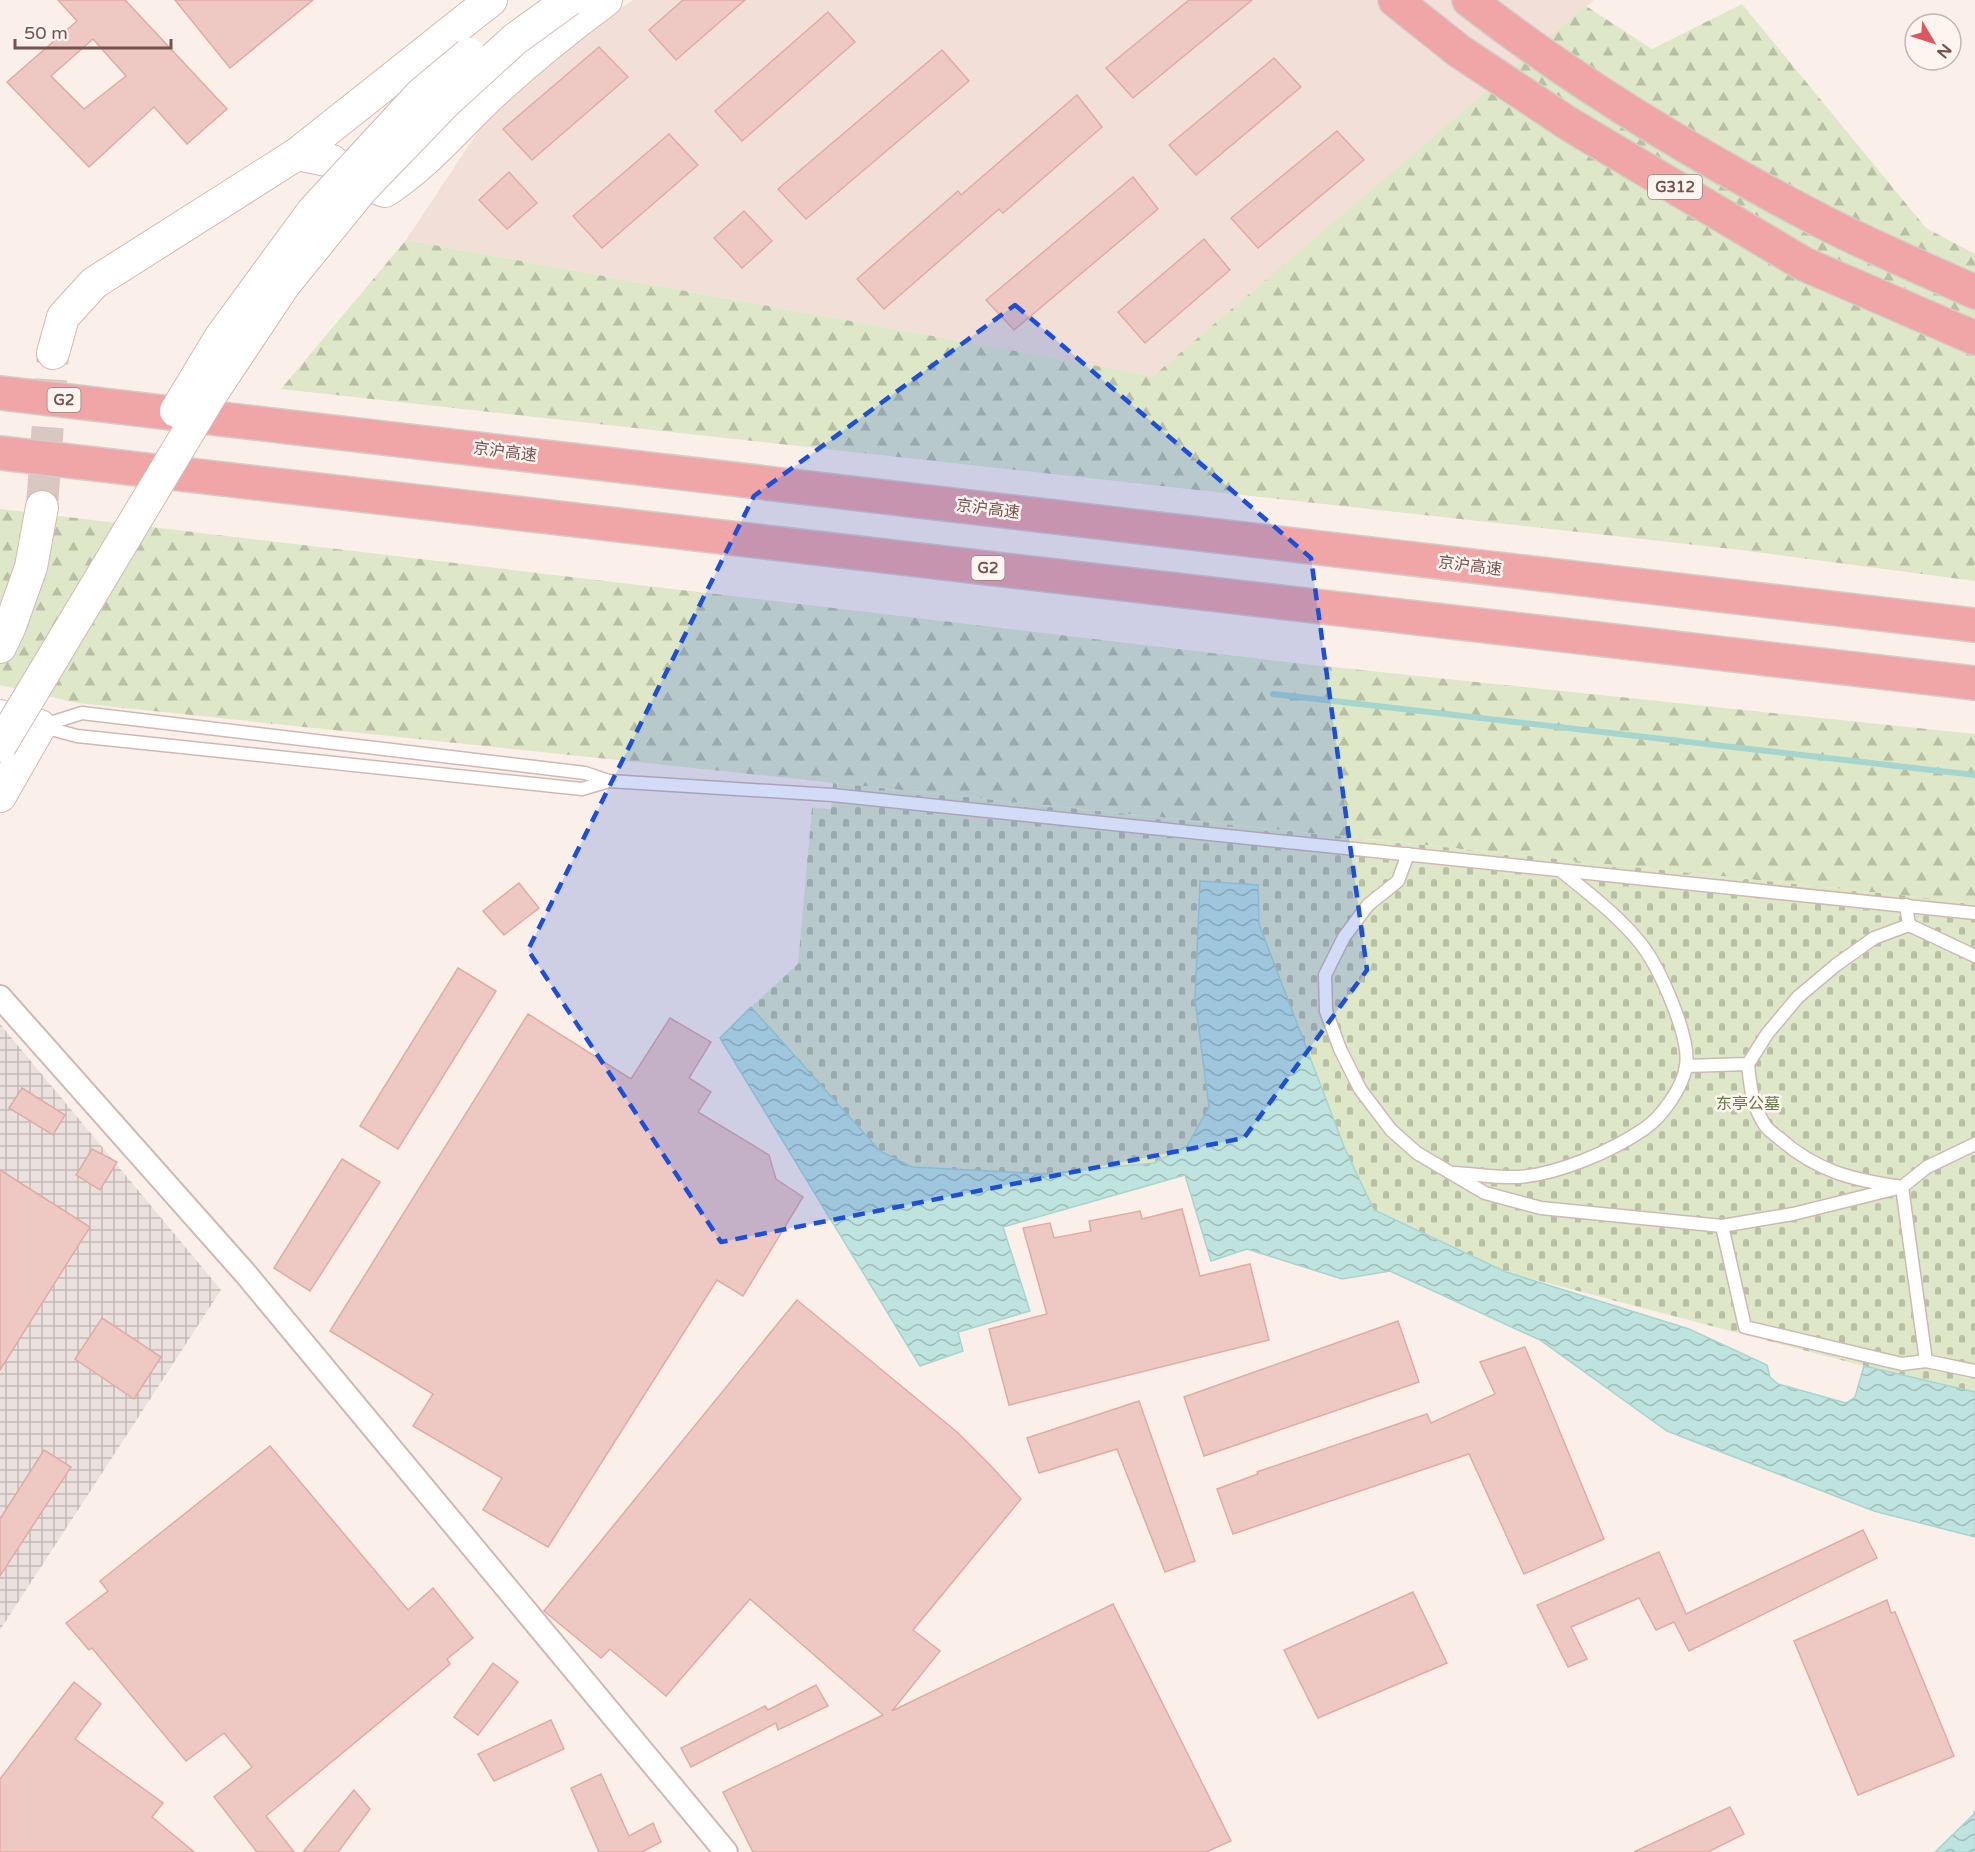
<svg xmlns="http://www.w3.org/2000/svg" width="1975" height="1852" viewBox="0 0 1975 1852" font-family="'Varela Round','Noto Sans SC',sans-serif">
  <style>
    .residential { fill: #f2e0d8 }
    .industrial { fill: url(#industrial-grid) }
    .forest { fill: url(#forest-firs) }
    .cemetery { fill: url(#cemetery-stones) }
    .water { fill: url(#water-waves); stroke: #a6d5cf; stroke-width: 1.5 }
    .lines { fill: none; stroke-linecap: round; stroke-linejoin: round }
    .stream { stroke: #a6d5cf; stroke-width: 6 }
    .building { fill: #eec9c3; stroke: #e0aba5; stroke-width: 1.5; fill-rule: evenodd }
    .secondary-tunnel { stroke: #d9c8c2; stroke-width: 32; stroke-dasharray: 32 16; stroke-linecap: butt }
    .lane-casing { stroke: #cfb8b3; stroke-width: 15 }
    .street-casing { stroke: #cfb8b3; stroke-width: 26 }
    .secondary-casing { stroke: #d4b8b3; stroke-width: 34 }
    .highway-casing { stroke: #d5cbca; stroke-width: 36 }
    .lane { stroke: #fff; stroke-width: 12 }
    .street { stroke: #fff; stroke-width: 22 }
    .secondary { stroke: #fff; stroke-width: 32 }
    .highway { stroke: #f0a5a6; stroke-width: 33 }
    .secondary-bridge-casing { stroke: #d4b8b3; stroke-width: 34; stroke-linecap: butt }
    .secondary-bridge { stroke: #fff; stroke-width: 32 }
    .marked { fill: #1d4ed8; fill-opacity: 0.2; stroke: #1d4ed8; stroke-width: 4.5; stroke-dasharray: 12 8; stroke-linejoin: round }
    .labels { text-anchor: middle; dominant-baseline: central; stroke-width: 5; stroke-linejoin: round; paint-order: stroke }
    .shield { fill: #fef4f0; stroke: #9d837f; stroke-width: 1.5 }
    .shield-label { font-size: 15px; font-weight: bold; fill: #74524f }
    .street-label { font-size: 16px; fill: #74524f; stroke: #fef4f0 }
    .park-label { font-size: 16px; fill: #637847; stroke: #fef4f0 }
  </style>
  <defs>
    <pattern id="industrial-grid" width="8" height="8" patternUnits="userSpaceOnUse" patternTransform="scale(1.5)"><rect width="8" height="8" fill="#eae1df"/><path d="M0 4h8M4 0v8" fill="none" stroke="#c2b9b7"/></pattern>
    <pattern id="forest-firs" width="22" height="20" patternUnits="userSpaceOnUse" patternTransform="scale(1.5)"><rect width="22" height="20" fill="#dee8c8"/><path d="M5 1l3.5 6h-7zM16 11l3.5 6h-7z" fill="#b9bfa5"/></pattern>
    <pattern id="cemetery-stones" width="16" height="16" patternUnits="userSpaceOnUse" patternTransform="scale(1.5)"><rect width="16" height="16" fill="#dee8c8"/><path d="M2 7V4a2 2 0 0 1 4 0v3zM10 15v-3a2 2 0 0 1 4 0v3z" fill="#b9bfa5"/></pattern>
    <pattern id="water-waves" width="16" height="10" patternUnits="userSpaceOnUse" patternTransform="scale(1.5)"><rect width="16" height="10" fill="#bfe4df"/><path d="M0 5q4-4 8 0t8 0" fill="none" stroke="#a0bbb7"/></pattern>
  </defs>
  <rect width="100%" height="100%" fill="#fbefe9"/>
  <path class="residential" d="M633 0H1594L1153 376 406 240 481 127 531 67Z"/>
  <path class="industrial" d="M0 1024 221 1290 0 1630Z"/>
  <g class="forest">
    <path d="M1742 4 1926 228 1975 254V581L1741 550 281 389 406 240 1153 376 1586 6 1652 49Z"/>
    <path d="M0 509 1304 664 1975 734V903L77 703 0 685Z"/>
  </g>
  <path class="cemetery" d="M833 783 1975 903V1392L1864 1366 1506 1272 1374 1210 1345 1149 1259 924 1258 885 1195 999 1209 1107 1187 1146 1154 1163 1045 1174 912 1167 880 1151 751 1007 798 964 812 808 831 809Z"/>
  <g class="water">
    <path d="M1200 881 1258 885 1259 924 1345 1149 1374 1210 1506 1272 1689 1329 1767 1365 1770 1377 1778 1384 1846 1403 1855 1397 1864 1366 1975 1392V1537L1874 1511 1667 1431 1540 1340 1390 1271 1342 1279 1247 1249 1211 1261 1185 1175 1003 1227 1030 1311 958 1332 963 1351 920 1366 720 1038 751 1007 880 1151 912 1167 1045 1174 1154 1163 1187 1146 1209 1107 1195 999Z"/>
    <path d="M1975 1810V1852H1935L1974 1814Z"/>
  </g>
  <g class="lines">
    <path class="stream" d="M1273 694 1975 775"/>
  </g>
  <g class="building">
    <path d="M58 0H125L227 109 187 144 154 107 89 167 7 82 77 21ZM93 39 126 76 84 109 51 76Z"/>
    <path d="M175 0H313L230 68Z"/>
    <path d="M683 0H745L676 60 649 30Z"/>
    <path d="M1189 0H1252L1133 98 1106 68Z"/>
    <path d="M828 12 855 42 742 141 715 111Z"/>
    <path d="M599 47 628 77 532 160 503 129Z"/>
    <path d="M942 50 969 81 806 219 778 189Z"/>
    <path d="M1274 58 1301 87 1196 175 1169 145Z"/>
    <path d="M1077 95 1102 127 1003 213 999 209 884 309 857 279 958 191 961 195Z"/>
    <path d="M1337 131 1364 160 1258 248 1231 218Z"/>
    <path d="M669 134 698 165 602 248 573 216Z"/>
    <path d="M509 172 537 203 507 229 479 200Z"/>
    <path d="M1133 177 1158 209 1014 330 986 300Z"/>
    <path d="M744 211 772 241 742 268 714 238Z"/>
    <path d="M1204 239 1230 270 1145 343 1118 312Z"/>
    <path d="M519 883 539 908 504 935 483 911Z"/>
    <path d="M458 968 496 991 398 1149 360 1126Z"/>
    <path d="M528 1014 631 1079 670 1018 711 1042 689 1078 711 1092 698 1112 769 1155 776 1179 803 1197 743 1296 717 1280 548 1547 483 1510 502 1478 413 1426 433 1394 330 1331Z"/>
    <path d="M22 1088 65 1115 53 1135 9 1108Z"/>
    <path d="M92 1149 117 1162 100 1190 76 1175Z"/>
    <path d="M342 1159 380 1182 310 1291 274 1268Z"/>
    <path d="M0 1170 90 1227 0 1370Z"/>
    <path d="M1182 1209 1200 1276 1250 1264 1269 1340 1009 1405 989 1329 1047 1314 1023 1228 1050 1223 1054 1238 1091 1231 1089 1221 1140 1211 1142 1219Z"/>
    <path d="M797 1300 957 1432 991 1466 1021 1499 913 1630 940 1651 892 1711 1113 1604 1231 1841 1206 1852H753L723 1792 883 1715 750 1599 666 1696 610 1649 601 1658 544 1611Z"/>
    <path d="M102 1318 161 1357 134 1399 75 1359Z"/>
    <path d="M1398 1321 1419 1382 1204 1456 1184 1397Z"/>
    <path d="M1525 1347 1604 1539 1524 1574 1469 1454 1233 1534 1217 1489 1258 1474 1257 1472 1427 1414 1431 1423 1495 1394 1480 1362Z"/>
    <path d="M1139 1401 1195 1561 1165 1572 1117 1449 1039 1473 1027 1438Z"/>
    <path d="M270 1446 408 1610 433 1588 473 1638 447 1659 450 1664 266 1816 294 1852H257L214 1797 252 1767 224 1733 186 1761 92 1648 89 1650 66 1623 108 1591 100 1581Z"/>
    <path d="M44 1450 71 1467 0 1576V1519Z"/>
    <path d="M1863 1530 1877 1558 1689 1651 1674 1622 1656 1630 1639 1598 1571 1627 1587 1659 1568 1667 1537 1605 1659 1552 1686 1614Z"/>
    <path d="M1413 1592 1447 1663 1318 1718 1284 1650Z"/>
    <path d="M1887 1600 1891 1613 1895 1612 1954 1756 1858 1795 1794 1641Z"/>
    <path d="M493 1663 518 1682 478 1735 454 1717Z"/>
    <path d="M74 1682 101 1704 75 1739 163 1803 152 1817 194 1852H0V1779Z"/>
    <path d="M816 1685 828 1706 778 1730 776 1723 691 1767 681 1748 765 1706 768 1710Z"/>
    <path d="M551 1720 564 1749 494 1781 478 1754Z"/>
    <path d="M601 1774 629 1836 653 1823 661 1842 642 1852H599L571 1788Z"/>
    <path d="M354 1790 370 1809 338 1852H303Z"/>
    <path d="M1730 1807 1744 1834 1708 1852H1634Z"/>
  </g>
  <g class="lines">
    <path class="secondary-tunnel" d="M42 507 53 353"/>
    <defs>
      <g id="lane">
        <path d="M40 726 77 736 582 789 609 781"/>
        <path d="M41 726 82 713 585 773 609 781 832 795 1975 913"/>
        <path d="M1408 854 1398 881 1368 905 1344 937 1325 975 1326 1011 1340 1049 1360 1089 1391 1130 1417 1153 1485 1193 1541 1208 1722 1226 1793 1214 1902 1187 1927 1167 1975 1144"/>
        <path d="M1909 925 1975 956"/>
        <path d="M1748 1064C1750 1085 1752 1104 1763 1122 1766 1129 1774 1134 1779 1138 1817 1172 1854 1180 1902 1187L1926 1361 1975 1371"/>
        <path d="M1686 1066 1748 1064 1767 1034 1798 997 1836 965 1874 938 1909 925 1906 905"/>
        <path d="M1454 1173C1475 1174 1497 1178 1517 1177 1557 1175 1612 1151 1644 1129 1662 1117 1683 1087 1686 1066 1691 1037 1659 967 1641 944 1618 915 1588 893 1560 870"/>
        <path d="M1722 1226 1745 1327 1902 1364 1926 1361"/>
      </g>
      <path id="street" d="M0 997 245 1273 726 1852"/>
      <g id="secondary">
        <path d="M297 154 332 161 354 180 385 191C427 164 459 124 496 90 531 58 568 28 606 0"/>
        <path d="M53 353 63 317 94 283 297 154 491 0"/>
        <path d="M0 647 10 626 31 567 42 507"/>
        <path d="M0 716 40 726 0 796"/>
      </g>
      <g id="highway">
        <path d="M1395 0 1459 51 1569 124 1804 264 1975 338"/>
        <path d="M1469 0C1578 85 1700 158 1823 222 1872 247 1924 269 1975 292"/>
        <path d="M0 393 1975 625"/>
        <path d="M0 453 1975 683"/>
      </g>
    </defs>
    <use href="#lane" class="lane-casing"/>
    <use href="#street" class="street-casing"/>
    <use href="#secondary" class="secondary-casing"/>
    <use href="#highway" class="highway-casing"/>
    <use href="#lane" class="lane"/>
    <use href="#street" class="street"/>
    <use href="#secondary" class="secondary"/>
    <use href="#highway" class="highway"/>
    <defs>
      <g id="secondary-bridge">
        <path d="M176 411 220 338 313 211 421 94 469 54"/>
        <path d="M0 746 210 396 284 285 361 190 446 102 515 39 569 0"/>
      </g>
    </defs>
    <use href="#secondary-bridge" class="secondary-bridge-casing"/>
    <use href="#secondary-bridge" class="secondary-bridge"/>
  </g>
  <path class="marked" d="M1015 305 1311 558 1367 970 1244 1138 721 1242 528 950 754 496Z"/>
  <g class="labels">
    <g class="shield">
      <rect x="1648" y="175" width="54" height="24" rx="4.5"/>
      <rect x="47.5" y="388" width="33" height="24" rx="4.5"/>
      <rect x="971.5" y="556" width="33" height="24" rx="4.5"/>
    </g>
    <g class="shield-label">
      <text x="1675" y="187">G312</text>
      <text x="64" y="400">G2</text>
      <text x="988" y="568">G2</text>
    </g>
    <g class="street-label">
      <text transform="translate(505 452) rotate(7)">京沪高速</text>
      <text transform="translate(988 509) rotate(7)">京沪高速</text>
      <text transform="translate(1470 566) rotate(7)">京沪高速</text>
    </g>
    <g class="park-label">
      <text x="1748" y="1104">东亭公墓</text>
    </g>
  </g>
  <g transform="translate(1933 42) rotate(129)"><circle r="28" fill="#fef4f0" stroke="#c7b3b0" stroke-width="1.5"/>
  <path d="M0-4.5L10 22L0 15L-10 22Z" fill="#db585e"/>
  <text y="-9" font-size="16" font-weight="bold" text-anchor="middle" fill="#74524f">N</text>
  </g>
  <path d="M15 39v9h156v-9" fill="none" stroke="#74524f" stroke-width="3"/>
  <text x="24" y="39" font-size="18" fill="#74524f" stroke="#fef4f0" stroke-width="4.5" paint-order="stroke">50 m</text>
</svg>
